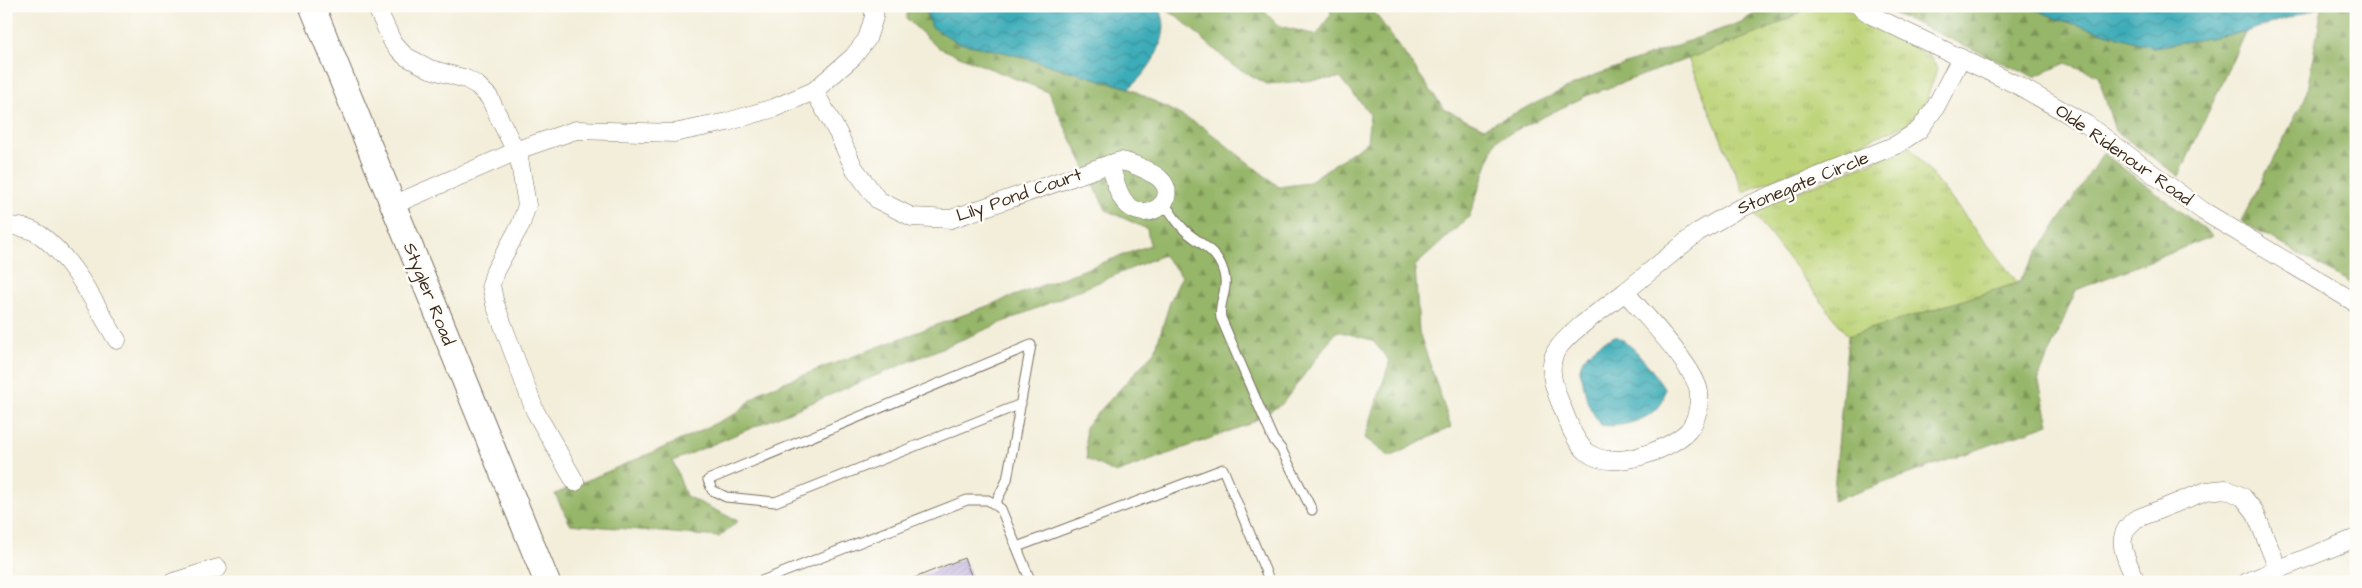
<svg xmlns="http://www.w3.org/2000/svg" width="2362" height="588" viewBox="0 0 2362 588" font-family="'Architects Daughter',sans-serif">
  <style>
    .grass { fill: url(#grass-tufts); stroke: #7c7f4c }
    .forest { fill: url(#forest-firs); stroke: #687044 }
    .water { fill: url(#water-waves); stroke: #3b6b6b }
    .building { fill: url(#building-hatch) }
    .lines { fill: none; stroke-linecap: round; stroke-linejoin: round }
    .lane-casing { stroke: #7b6f60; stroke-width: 11 }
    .street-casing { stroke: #7b6f60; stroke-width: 19 }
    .secondary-casing { stroke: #7b6f60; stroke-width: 27 }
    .lane { stroke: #fff; stroke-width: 9 }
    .street { stroke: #fff; stroke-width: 18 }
    .secondary { stroke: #fff; stroke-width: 25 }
    .labels { text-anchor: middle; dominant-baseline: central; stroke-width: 5; stroke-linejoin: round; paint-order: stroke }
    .street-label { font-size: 18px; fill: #3b2a1e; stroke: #fdfcf7 }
  </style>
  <defs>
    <pattern id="grass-tufts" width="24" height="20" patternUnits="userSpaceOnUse" patternTransform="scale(1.25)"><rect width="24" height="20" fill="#bdd479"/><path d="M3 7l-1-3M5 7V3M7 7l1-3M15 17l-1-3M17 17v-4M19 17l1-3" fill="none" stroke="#a3b668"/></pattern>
    <pattern id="forest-firs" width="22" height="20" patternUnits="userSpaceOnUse" patternTransform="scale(1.25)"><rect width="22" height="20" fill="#96b669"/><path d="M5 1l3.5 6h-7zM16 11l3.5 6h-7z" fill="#7c9456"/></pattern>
    <pattern id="water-waves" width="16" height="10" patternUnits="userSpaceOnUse" patternTransform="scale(1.25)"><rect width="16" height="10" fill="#3bacb8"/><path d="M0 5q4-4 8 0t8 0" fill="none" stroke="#338c95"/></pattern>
    <pattern id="building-hatch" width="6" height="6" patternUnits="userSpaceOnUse" patternTransform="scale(1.25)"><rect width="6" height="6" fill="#bcafde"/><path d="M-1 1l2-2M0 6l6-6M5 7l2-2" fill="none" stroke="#9a8fb3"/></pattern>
  </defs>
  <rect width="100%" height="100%" fill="#fdfcf7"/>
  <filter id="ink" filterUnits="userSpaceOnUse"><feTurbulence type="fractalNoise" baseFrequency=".02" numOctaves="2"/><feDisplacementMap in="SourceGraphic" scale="10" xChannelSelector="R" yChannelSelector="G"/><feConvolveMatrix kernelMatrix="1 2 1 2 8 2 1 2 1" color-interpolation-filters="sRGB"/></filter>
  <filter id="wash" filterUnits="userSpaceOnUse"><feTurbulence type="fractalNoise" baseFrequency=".0096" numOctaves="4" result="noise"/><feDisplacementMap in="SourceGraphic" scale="20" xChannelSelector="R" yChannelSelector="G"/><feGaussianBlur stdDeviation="1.12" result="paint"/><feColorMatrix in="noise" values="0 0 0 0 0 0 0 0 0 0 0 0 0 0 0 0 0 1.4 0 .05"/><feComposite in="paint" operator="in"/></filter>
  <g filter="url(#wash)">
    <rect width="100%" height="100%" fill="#f3eeda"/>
    <g class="grass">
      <path d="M1812 6H1840L1931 57 1937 69 1924 107 1907 124 1743 192 1688 58 1763 31Z"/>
      <path d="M1910 147 2018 283 1848 336 1751 210Z"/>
    </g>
    <g class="forest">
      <path d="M907 6H926L925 10 959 43 1004 52 1129 88 1203 127 1279 187 1307 183 1367 142 1370 114 1340 78 1267 84 1232 65 1177 16 1157 6H1259L1279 26 1317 35 1331 14 1329 6H1370L1444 109 1484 128 1590 77 1741 22 1767 6H1812L1763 31 1586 96 1496 140 1469 217 1415 266 1419 332 1451 427 1390 457 1365 438 1390 361 1372 340 1337 331 1282 404 1249 424 1116 473 1087 459 1085 427 1155 351 1170 302 1182 276 1163 255 673 461 686 496 738 521 719 537 570 524 555 494 670 445 735 414 763 390 1150 245 1147 229 1106 210 1048 92 937 47 907 19Z"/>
      <path d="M1878 6H2028L2058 19 2153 47 2245 32 2179 176 2115 131 2098 75 2066 63 2034 77Z"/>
      <path d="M2324 6H2356V286L2241 221 2306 96 2322 8Z"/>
      <path d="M2103 153 2213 236 2076 290 2038 379 2049 424 1833 501 1848 336 2018 283Z"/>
    </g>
    <g class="water">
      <path d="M926 6H1157C1177 30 1149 73 1129 88L1004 52 959 43 932 27 925 10Z"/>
      <path d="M2028 6H2324L2245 32 2153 47 2058 19Z"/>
      <path d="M1615 336C1631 340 1656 375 1665 389 1664 397 1662 405 1656 410 1642 422 1618 428 1601 425 1588 407 1587 403 1583 382 1583 378 1580 374 1580 371 1579 355 1602 341 1615 336Z"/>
    </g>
    <g id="blocks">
      <path class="building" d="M964 558 974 582H907V581Z"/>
    </g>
  </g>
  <g filter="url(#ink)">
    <use href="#blocks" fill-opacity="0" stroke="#7b6f60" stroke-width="1"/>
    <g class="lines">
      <defs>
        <g id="lane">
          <path d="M1159 208 1169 210C1175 219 1181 228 1189 234 1206 247 1222 255 1225 279 1227 293 1218 304 1221 318L1273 439 1281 449 1312 510"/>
          <path d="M995 504 1007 480 1031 345 708 480 712 490 726 497 775 502 1021 404"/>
          <path d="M1017 547 1223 469 1270 582"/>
          <path d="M759 582 967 500H988L1001 509 1031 582"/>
        </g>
        <g id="street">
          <path d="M376 6 393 43 405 56 430 69 466 79 477 85 489 97 519 158 527 205 521 224 495 271 491 285 495 304 535 411 575 482"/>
          <path d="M1859 6 1871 15 2019 86 2086 124 2203 211 2356 303"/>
          <path d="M814 91 838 133 854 168 878 200 912 217 951 219 1110 164"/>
          <path d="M1120 161C1130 162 1137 166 1146 170 1150 173 1156 175 1159 178 1183 199 1145 228 1124 201 1116 191 1114 175 1110 164Z"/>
          <path d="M393 205 526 147 576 130 674 133 727 122 774 108 814 91 853 57 867 39 874 17V6"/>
          <path d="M6 226C18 226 33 229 43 237 76 263 95 305 117 340"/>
          <path d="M1625 292C1642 312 1696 368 1699 392 1700 404 1697 421 1688 431 1668 451 1611 472 1587 452 1573 440 1567 418 1560 402 1554 387 1547 367 1556 351 1568 332 1606 307 1625 292Z"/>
          <path d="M1625 292 1698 232 1738 209 1896 145 1919 130 1935 108 1961 58"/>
          <path d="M173 582 218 568"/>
          <path d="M2136 582C2127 558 2111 538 2136 519L2206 491 2226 489 2243 497 2255 512 2278 569"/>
          <path d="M2247 582 2356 538"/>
        </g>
        <path id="secondary" d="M312 6 547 582"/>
      </defs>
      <use href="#lane" class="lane-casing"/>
      <use href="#street" class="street-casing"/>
      <use href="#secondary" class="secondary-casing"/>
      <use href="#lane" class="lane"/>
      <use href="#street" class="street"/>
      <use href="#secondary" class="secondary"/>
    </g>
  </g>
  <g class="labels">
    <g class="street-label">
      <text transform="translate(2124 155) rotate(35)">Olde Ridenour Road</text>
      <text transform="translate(1803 183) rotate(-22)">Stonegate Circle</text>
      <text transform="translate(1019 195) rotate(-19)">Lily Pond Court</text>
      <text transform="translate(429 294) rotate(68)">Stygler Road</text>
    </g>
  </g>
  <rect width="2362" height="588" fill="none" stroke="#fdfcf7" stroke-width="25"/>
</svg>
